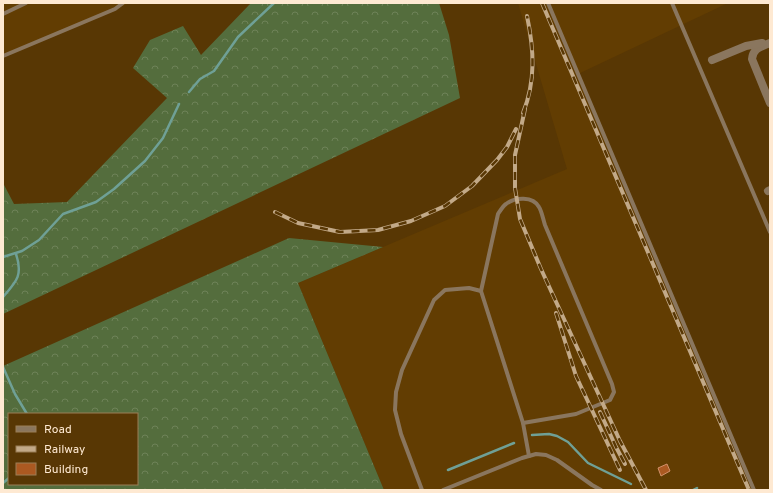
<svg xmlns="http://www.w3.org/2000/svg" width="773" height="493" viewBox="0 0 773 493" font-family="Overpass,sans-serif">
  <style>
    .built { fill: #623d02 }
    .forest { fill: url(#forest-crowns); fill-rule: evenodd }
    .lines { fill: none; stroke-linecap: round; stroke-linejoin: round }
    .stream { stroke: #6fa096; stroke-width: 2.5 }
    .building { fill: #ab5921; stroke: #d2916b }
    .service { stroke: #8a765e; stroke-width: 4 }
    .minor { stroke: #8a765e; stroke-width: 8 }
    .rail-casing { stroke: #c2a988; stroke-width: 4 }
    .rail { stroke: #583704; stroke-width: 2.5; stroke-dasharray: 8; stroke-linecap: butt }
  </style>
  <defs>
    <pattern id="forest-crowns" width="20" height="18" patternUnits="userSpaceOnUse"><rect width="20" height="18" fill="#546d3d"/><path d="M2 6a3 3 0 1 1 6 0M12 15a3 3 0 1 1 6 0" fill="none" stroke="#6e8258"/></pattern>
  </defs>
  <rect width="100%" height="100%" fill="#583704"/>
  <g class="built">
    <path d="M3 3H130L3 55Z"/>
    <path d="M518 3H728L578 74 754 490H384L298 283 567 169Z"/>
  </g>
  <g class="forest">
    <path d="M251 3H439L449 35 460 98 3 314V183L14 204 67 202 167 98 133 68 150 40 183 26 201 55Z"/>
    <path d="M289 238 383 247 298 283 384 490H3V366ZM9 414H137V484H9Z"/>
  </g>
  <g class="lines">
    <g class="stream">
      <path d="M189 92 200 79 214 71 238 37 274 3"/>
      <path d="M3 257 22 251 39 240 63 214 96 202 114 189 145 161 163 138 179 104"/>
      <path d="M3 297C17 281 23 275 16 254"/>
      <path d="M3 367 15 394 27 414"/>
      <path d="M532 435 549 434 557 436 568 442 588 463 631 484"/>
      <path d="M448 470 514 443"/>
      <path d="M3 483 9 478"/>
      <path d="M693 490 697 488"/>
    </g>
  </g>
  <path class="building" d="M667 464 670 471 661 476 658 468Z"/>
  <g class="lines">
    <g class="service">
      <path d="M548 3 754 490"/>
      <path d="M672 3 770 232"/>
      <path d="M3 14 26 3"/>
      <path d="M3 56 115 9 123 3"/>
      <path d="M481 291 498 214C500 211 503 206 506 204 515 197 533 196 539 207 542 212 543 219 545 225L612 384 614 392 610 400 576 414 523 423"/>
      <path d="M422 490 401 434 395 410 396 392 402 370 434 300 445 290 469 288 481 291 523 423 529 456"/>
      <path d="M443 490 522 458 536 454 546 455 557 460 592 485 601 490"/>
    </g>
    <g class="minor">
      <path d="M770 43C761 47 753 48 752 59L770 103"/>
      <path d="M712 60 746 46 762 43"/>
      <path d="M768 191 770 190"/>
    </g>
    <defs>
      <g id="rail">
        <path d="M542 3 749 490"/>
        <path d="M525 109 515 155V188L520 219 541 269 620 441 646 490"/>
        <path d="M523 113C536 81 534 49 527 16"/>
        <path d="M275 212 298 223 340 232 378 230 411 221 445 206 472 186 497 160 507 147 516 129"/>
        <path d="M556 313 576 376 620 470"/>
        <path d="M600 412 616 447 625 464"/>
      </g>
    </defs>
    <use href="#rail" class="rail-casing"/>
    <use href="#rail" class="rail"/>
  </g>
  <rect width="773" height="493" fill="none" stroke="#fee9d2" stroke-width="8"/>
  <rect x="8" y="413" width="130" height="72" fill="#583704" stroke="#9a7e56"/>
  <rect x="16" y="426" width="20" height="6" fill="#8a765e" stroke="#9a7e56"/>
  <text x="44" y="433" font-size="12" fill="#fee9d2">Road</text>
  <rect x="16" y="446" width="20" height="6" fill="#c2a988" stroke="#9a7e56"/>
  <text x="44" y="453" font-size="12" fill="#fee9d2">Railway</text>
  <rect x="16" y="463" width="20" height="12" fill="#ab5921" stroke="#9a7e56"/>
  <text x="44" y="473" font-size="12" fill="#fee9d2">Building</text>
</svg>
